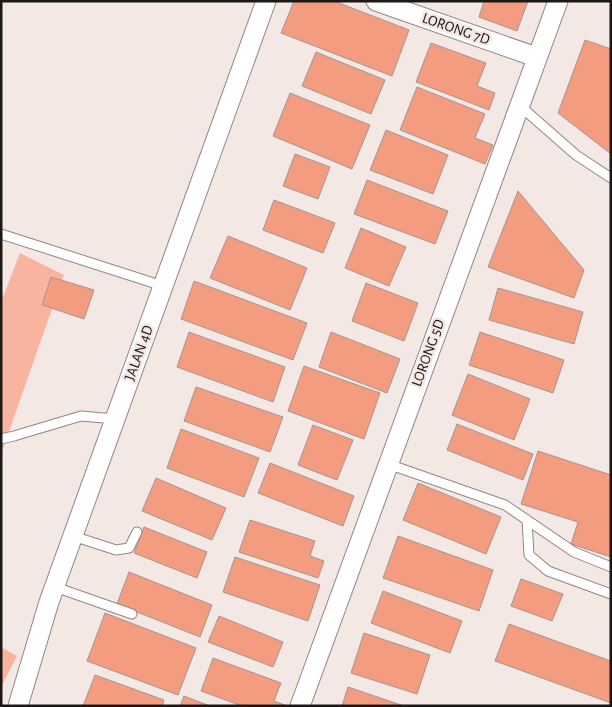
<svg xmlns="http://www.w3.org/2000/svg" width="612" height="707" viewBox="0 0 612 707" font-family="'Alegreya Sans',sans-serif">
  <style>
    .grass { fill: #f8b49e }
    .building { fill: #f49c80; stroke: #a29692 }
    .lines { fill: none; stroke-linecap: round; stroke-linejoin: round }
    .service-casing { stroke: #928683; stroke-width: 11 }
    .minor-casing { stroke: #928683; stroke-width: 21 }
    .service { stroke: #fff; stroke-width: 9 }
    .minor { stroke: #fff; stroke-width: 19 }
    .labels { text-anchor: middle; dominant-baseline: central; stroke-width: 5; stroke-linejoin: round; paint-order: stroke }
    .street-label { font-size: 15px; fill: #1c1817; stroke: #f4e8e4 }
  </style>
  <rect width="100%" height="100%" fill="#f4e8e4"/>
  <g class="grass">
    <path d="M20 253 64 275 1 454V302Z"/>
    <path d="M1 647 17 656 1 687Z"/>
  </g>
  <g class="building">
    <path d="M294 1H334L409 30 392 76 281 33Z"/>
    <path d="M484 1H528L517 31 479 17Z"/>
    <path d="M585 40 611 49V154L558 113Z"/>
    <path d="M431 43 486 63 477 86 495 93 489 110 416 82Z"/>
    <path d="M316 52 385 80 371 114 302 86Z"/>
    <path d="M417 87 485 114 475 138 493 145 485 164 400 130Z"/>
    <path d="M290 93 370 125 352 169 273 136Z"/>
    <path d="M386 130 448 155 433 194 370 170Z"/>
    <path d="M295 154 330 167 318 199 283 186Z"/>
    <path d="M367 180 448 211 435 244 354 214Z"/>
    <path d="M518 191 584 270 574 298 488 267Z"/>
    <path d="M274 200 335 223 323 253 263 230Z"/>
    <path d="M361 228 406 247 389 286 345 268Z"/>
    <path d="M228 236 307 268 290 310 210 278Z"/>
    <path d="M51 277 94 290 84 319 42 305Z"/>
    <path d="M194 281 307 323 293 360 181 319Z"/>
    <path d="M366 283 418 303 404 341 352 321Z"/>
    <path d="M498 288 583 312 574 344 489 320Z"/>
    <path d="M189 332 285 367 273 402 177 367Z"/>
    <path d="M331 332 400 359 387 393 319 367Z"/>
    <path d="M480 332 564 360 553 393 469 365Z"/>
    <path d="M304 366 380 393 364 439 288 411Z"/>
    <path d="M468 374 530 399 514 440 452 415Z"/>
    <path d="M196 387 283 417 270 452 184 421Z"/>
    <path d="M457 424 533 454 523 480 447 450Z"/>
    <path d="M313 425 353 440 337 480 298 465Z"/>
    <path d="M181 429 259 458 244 497 167 468Z"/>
    <path d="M538 451 611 475V557L571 544 578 522 521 504Z"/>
    <path d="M270 463 354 496 343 526 258 493Z"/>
    <path d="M156 478 226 508 212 540 142 511Z"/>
    <path d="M418 483 501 517 486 554 403 520Z"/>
    <path d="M250 520 315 541 310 556 324 561 318 578 239 552Z"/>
    <path d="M144 527 207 552 197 578 134 553Z"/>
    <path d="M398 536 493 570 479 611 383 578Z"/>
    <path d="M235 557 320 585 308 621 223 592Z"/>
    <path d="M129 572 212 605 200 637 117 604Z"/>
    <path d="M521 579 563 594 552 621 511 606Z"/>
    <path d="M383 591 462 621 450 653 371 623Z"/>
    <path d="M105 613 196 648 178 695 87 661Z"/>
    <path d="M219 616 283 642 273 667 208 642Z"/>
    <path d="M509 624 611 661V703L495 661Z"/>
    <path d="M364 633 430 655 417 694 351 673Z"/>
    <path d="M213 658 281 683 274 701 287 706H242L201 691Z"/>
    <path d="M95 675 164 700 162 706H83Z"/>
    <path d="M348 687 404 706H342Z"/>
    <path d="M184 696 210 706H180Z"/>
  </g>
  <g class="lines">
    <defs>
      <g id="service">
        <path d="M519 105 576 155 611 178"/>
        <path d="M1 234 163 286"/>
        <path d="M1 439 14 436 81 416 115 419"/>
        <path d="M388 464 505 505 574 552 611 567"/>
        <path d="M527 520 529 555 548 571 611 594"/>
        <path d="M73 536 116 550 129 548 137 532"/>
        <path d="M55 587 132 614"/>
      </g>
      <g id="minor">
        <path d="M376 1 536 57"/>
        <path d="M18 706 49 602 266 1"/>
        <path d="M300 706 558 1"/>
      </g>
    </defs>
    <use href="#service" class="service-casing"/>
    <use href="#minor" class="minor-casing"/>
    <use href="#service" class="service"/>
    <use href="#minor" class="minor"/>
  </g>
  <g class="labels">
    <g class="street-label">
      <text transform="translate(456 29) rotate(19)">LORONG 7D</text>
      <text transform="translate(139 353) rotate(-70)">JALAN 4D</text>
      <text transform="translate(428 353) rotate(-70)">LORONG 5D</text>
    </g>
  </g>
  <rect width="612" height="707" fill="none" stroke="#1c1817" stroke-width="5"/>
</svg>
